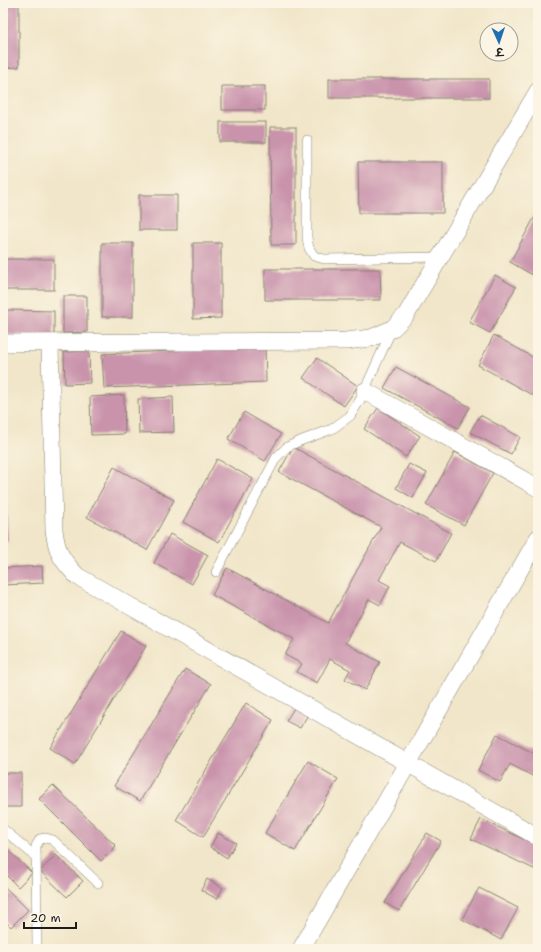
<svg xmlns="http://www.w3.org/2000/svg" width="541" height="952" viewBox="0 0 541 952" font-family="'Shantell Sans','Playpen Sans Deva',sans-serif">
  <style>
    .building { fill: #c993ac }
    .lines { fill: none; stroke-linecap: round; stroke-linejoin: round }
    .service-casing { stroke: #868172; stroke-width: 10 }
    .minor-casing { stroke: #868172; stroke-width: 18 }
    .service { stroke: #fff; stroke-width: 9 }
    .minor { stroke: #fff; stroke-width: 17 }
  </style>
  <rect width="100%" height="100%" fill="#fcf5e5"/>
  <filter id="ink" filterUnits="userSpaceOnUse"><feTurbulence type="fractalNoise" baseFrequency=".025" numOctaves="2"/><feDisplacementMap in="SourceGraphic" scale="8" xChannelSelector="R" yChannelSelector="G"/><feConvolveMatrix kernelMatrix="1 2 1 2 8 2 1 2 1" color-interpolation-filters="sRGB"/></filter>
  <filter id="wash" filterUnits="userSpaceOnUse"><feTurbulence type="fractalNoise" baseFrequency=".012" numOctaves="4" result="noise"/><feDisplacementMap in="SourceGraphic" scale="16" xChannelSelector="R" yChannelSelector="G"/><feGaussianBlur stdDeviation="0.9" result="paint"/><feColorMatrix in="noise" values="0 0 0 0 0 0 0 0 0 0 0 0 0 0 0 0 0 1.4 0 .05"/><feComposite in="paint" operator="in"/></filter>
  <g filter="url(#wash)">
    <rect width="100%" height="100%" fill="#f1e6c9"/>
    <g id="blocks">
      <g class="building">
        <path d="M3 3H19V67L3 68Z"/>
        <rect x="329" y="79" width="160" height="19"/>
        <rect x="222" y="86" width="43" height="24"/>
        <rect x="220" y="122" width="46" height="20"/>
        <path d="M270 127H296V245H271Z"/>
        <path d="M358 162H443V213H359Z"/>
        <rect x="139" y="195" width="38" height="35"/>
        <path d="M538 211V278L510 262Z"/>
        <rect x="102" y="243" width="31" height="74"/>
        <path d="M193 243H221V318L193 319Z"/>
        <rect x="3" y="259" width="51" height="31"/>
        <path d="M265 269H380L381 300H265Z"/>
        <path d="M495 275 516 287 490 333 469 322Z"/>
        <path d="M63 296H87V332L63 333Z"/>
        <path d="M6 310 54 311V335H6Z"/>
        <path d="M494 335 538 360V390L534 396 478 365Z"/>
        <path d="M265 347 266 382 104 388 102 354Z"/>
        <path d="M89 351 90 383 65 384 64 352Z"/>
        <path d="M317 358 358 386 344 406 303 378Z"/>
        <path d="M396 367 470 407 458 428 384 388Z"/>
        <path d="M124 395 125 434 91 435 90 397Z"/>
        <path d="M173 397 174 432 139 433 138 399Z"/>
        <path d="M378 408 420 436 406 457 364 429Z"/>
        <path d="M244 412 281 434 265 461 228 439Z"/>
        <path d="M480 415 520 437 511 454 470 432Z"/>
        <path d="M293 447 451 533 436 561 400 542 379 580 390 586 380 605 369 599 345 643 380 662 365 690 345 679 350 670 330 659 317 683 297 672 302 664 285 655 294 639 212 595 227 568 328 623 381 527 279 472Z"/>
        <path d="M455 452 493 473 464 525 426 505Z"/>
        <path d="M217 459 253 479 219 542 183 522Z"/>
        <path d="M409 464 427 473 413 498 396 488Z"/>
        <path d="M3 465H5L8 542H3Z"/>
        <path d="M114 467 174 500 147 550 87 517Z"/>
        <path d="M170 534 208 555 192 584 154 563Z"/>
        <path d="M42 566 43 583 3 585V568Z"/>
        <path d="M3 604H4L5 722H3Z"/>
        <path d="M121 631 146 646 75 764 50 748Z"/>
        <path d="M185 669 211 684 140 801 114 786Z"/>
        <path d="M246 703 273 720 203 837 176 820Z"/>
        <path d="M296 705 309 713 300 728 286 721Z"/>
        <path d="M497 734 537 755 538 753V779L510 764 500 782 478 770Z"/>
        <path d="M308 761 338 779 295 851 265 833Z"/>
        <rect x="3" y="773" width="18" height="34"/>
        <path d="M53 785 116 846 101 861 39 799Z"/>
        <path d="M481 819 538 846V860L534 869 471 839Z"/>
        <path d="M218 833 236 843 227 858 210 847Z"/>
        <path d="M427 833 441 841 399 911 385 903Z"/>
        <path d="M3 845 32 873 18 887 3 872Z"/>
        <path d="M56 855 83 881 67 897 40 871Z"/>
        <path d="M207 879 223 888 217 899 201 890Z"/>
        <path d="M3 885 28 910 11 927 3 919Z"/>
        <path d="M479 888 518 908 501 940 462 919Z"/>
      </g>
    </g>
  </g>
  <g filter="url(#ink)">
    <use href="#blocks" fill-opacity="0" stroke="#868172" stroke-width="1"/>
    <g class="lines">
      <defs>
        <g id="service">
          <path d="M307 140V238L309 248 314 256 324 259 440 257"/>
          <path d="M216 572 276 458 287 447 300 441 332 429 350 416 360 400 392 329"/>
          <path d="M3 829 36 857"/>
          <path d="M37 949 36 846 40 839 46 838 53 840 98 883"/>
        </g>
        <g id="minor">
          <path d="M3 343 346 341 371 338 392 329 406 315 538 91"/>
          <path d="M50 344 54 530C57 553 61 559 77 576L538 837"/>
          <path d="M365 391 538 488"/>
          <path d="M301 949 538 538"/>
        </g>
      </defs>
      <use href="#service" class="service-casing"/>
      <use href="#minor" class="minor-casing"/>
      <use href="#service" class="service"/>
      <use href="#minor" class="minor"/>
    </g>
  </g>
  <rect width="541" height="952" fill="none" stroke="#fcf5e5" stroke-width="16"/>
  <g transform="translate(499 42) rotate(177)"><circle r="19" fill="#fcf5e5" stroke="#a29e95"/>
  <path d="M0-3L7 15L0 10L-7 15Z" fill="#1f6fb2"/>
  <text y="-6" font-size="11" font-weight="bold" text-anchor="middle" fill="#1c1c1c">उ</text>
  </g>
  <path d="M24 922v6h52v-6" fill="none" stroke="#1c1c1c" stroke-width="2"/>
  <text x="30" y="922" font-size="12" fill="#1c1c1c" stroke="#fcf5e5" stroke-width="3" paint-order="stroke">20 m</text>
</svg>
